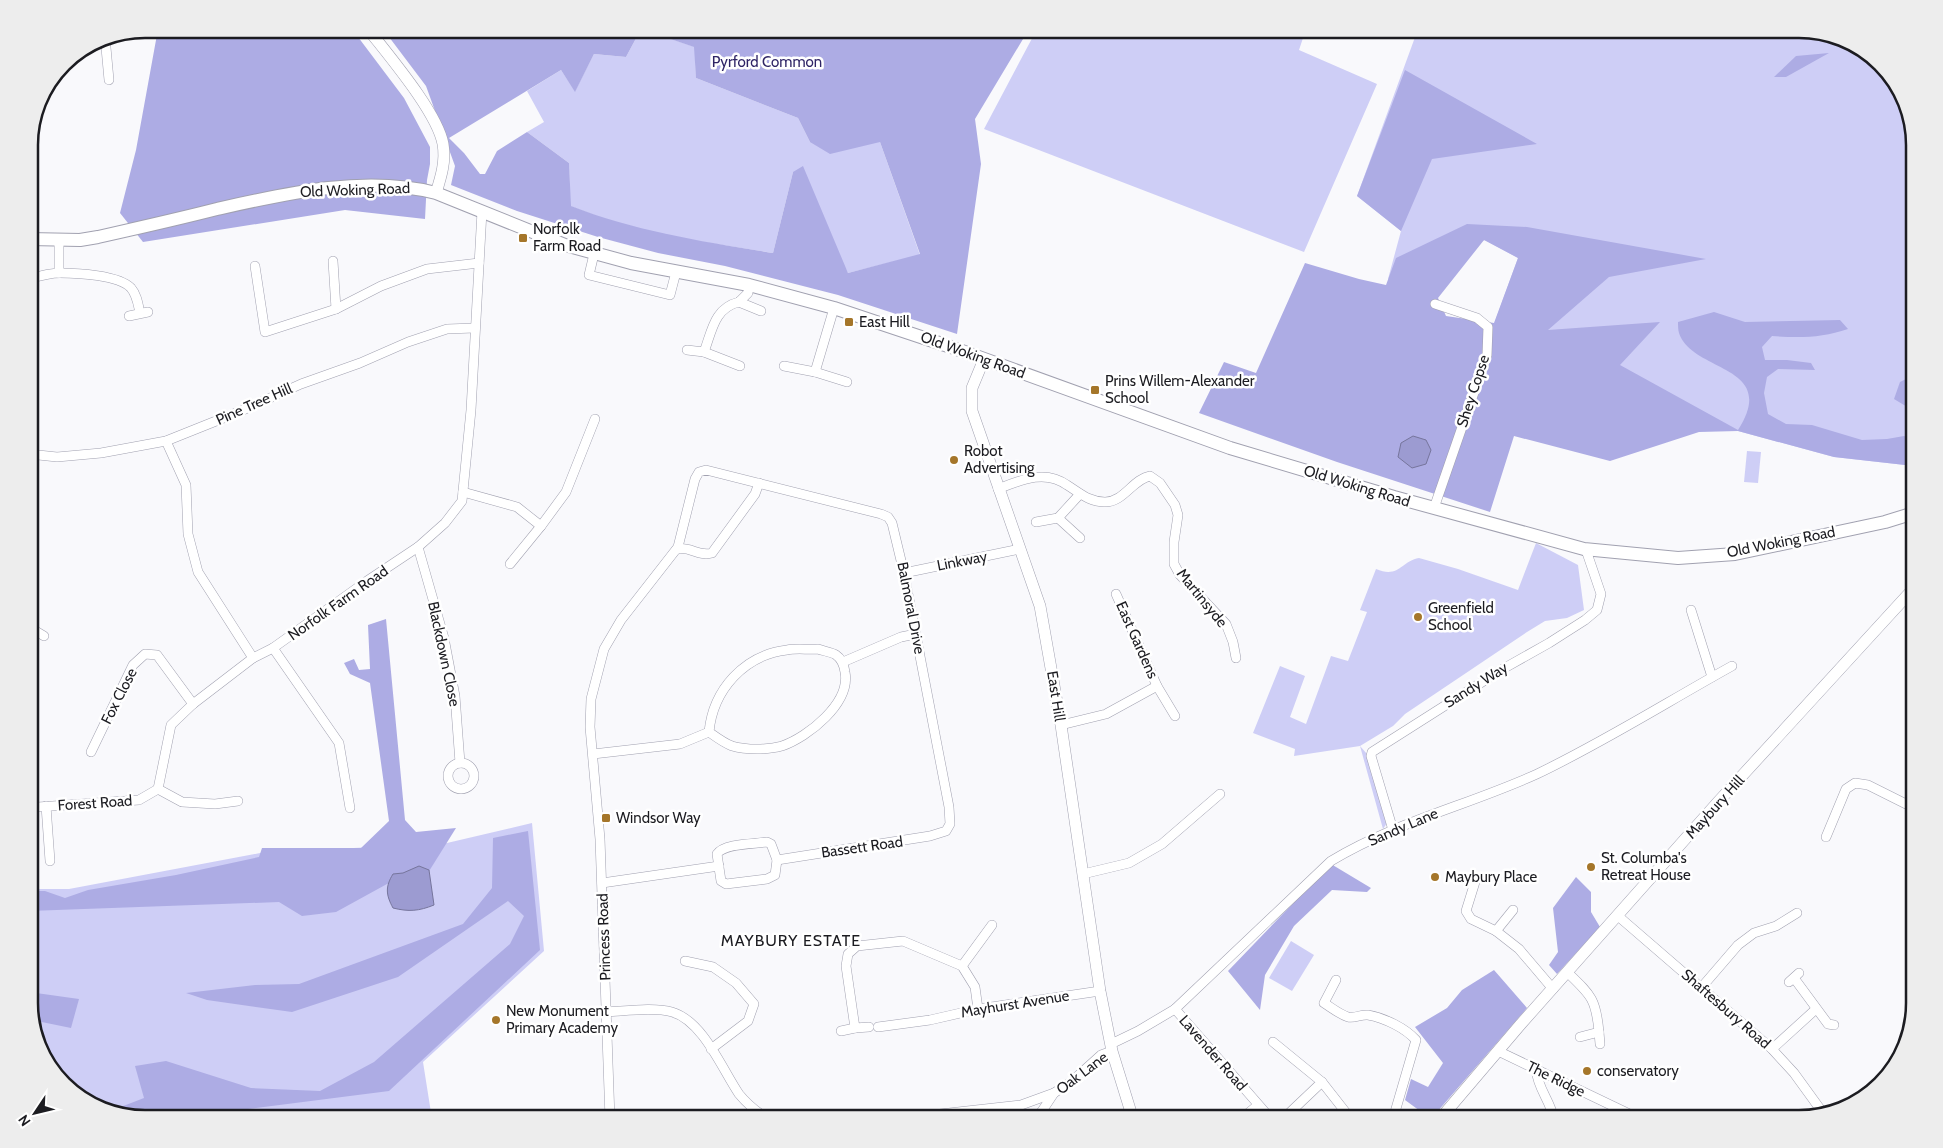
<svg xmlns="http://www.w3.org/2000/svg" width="1943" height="1148" viewBox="0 0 1943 1148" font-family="Cabin,sans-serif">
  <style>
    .green { fill: #cecef6 }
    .forest { fill: #adace4; fill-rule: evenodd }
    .water { fill: #9c9bd1; stroke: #76759c }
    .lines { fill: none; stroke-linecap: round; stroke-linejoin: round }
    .minor-casing { stroke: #a1a1b0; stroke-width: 10 }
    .tertiary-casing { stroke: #a1a1b0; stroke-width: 12 }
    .secondary-casing { stroke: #a1a1b0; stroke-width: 14 }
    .minor { stroke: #fff; stroke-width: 9 }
    .tertiary { stroke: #fff; stroke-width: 11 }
    .secondary { stroke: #fff; stroke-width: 12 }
    .poi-dot { fill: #a5762a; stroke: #fff; stroke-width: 2 }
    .labels { text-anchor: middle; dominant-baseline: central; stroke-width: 5; stroke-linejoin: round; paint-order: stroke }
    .park-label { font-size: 15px; fill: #2e2465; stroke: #fff }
    .street-label { font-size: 15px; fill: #1c1c21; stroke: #fff }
    .poi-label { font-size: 15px; fill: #1c1c21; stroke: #fff; text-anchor: start }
    .neighbourhood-label { font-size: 16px; letter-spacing: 1px; fill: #1c1c21; stroke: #fff }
    .rim { fill: none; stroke: #1c1c21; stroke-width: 2.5 }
  </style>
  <rect width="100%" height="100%" fill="#f9f9fc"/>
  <g class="green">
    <path d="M641 29 695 47 696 78 798 118 810 142H880L920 255 848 273 793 172 773 253 639 232 570 206 569 163 527 132 544 122 527 91 561 70 575 91 594 54 626 57Z"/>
    <path d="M1037 29H1306L1299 50 1377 84 1304 252 984 129Z"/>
    <path d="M1418 29H1798L1856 44 1899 87 1914 137V466L1834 457 1738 431 1494 324 1518 258 1485 240 1388 279 1401 231 1357 196Z"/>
    <path d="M1747 451 1761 452 1758 483 1744 482Z"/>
    <path d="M1536 543 1578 565 1584 610 1567 618 1545 621 1527 632 1405 714 1393 726 1360 746 1367 754 1387 823 1383 829 1360 746 1294 756 1295 749 1253 733 1280 666 1305 676 1290 717 1306 724 1331 656 1348 661 1367 612 1360 610 1376 569C1399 579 1401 561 1419 558L1458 569 1518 590Z"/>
    <path d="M532 823 544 951 423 1062 432 1119H145L87 1104 44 1061 29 1011V889H69L260 853 447 843Z"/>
    <path d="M1291 941 1314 955 1292 991 1269 978Z"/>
  </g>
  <g class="forest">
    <path d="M158 29H352L404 98 430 147V164L427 180 425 219 345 210 143 242 120 213 136 150Z"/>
    <path d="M383 29H1029L975 119 981 164 957 334 838 295 725 266 658 253 598 237 517 211 451 185 455 166 426 86ZM641 29 694 47 696 78 798 118 810 142 830 154 880 142 920 254 848 273 803 166 793 172 773 253C704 242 635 231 571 206L569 163 527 132 497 151 485 174H480L464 153 449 138 561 70 575 92 594 54 626 57Z"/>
    <path d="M1829 53 1786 77H1774L1796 56Z"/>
    <path d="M1405 70 1537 144 1432 159 1401 231 1357 196Z"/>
    <path d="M1467 224 1527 227 1706 259 1609 277 1548 330 1660 322 1620 365 1738 430C1780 364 1692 373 1679 333 1678 330 1678 325 1678 322L1714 312 1745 322 1840 320 1848 329C1822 338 1799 338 1772 336L1762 347 1765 360H1787L1811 363 1815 370 1778 369 1767 377 1764 393 1768 414 1786 424 1812 425 1862 440 1887 439 1904 436 1914 440V466L1834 457 1738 431 1699 432 1610 461 1514 436 1490 512 1337 462 1199 413 1224 362 1256 373 1305 263 1359 279 1386 285 1396 258ZM1484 240 1518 258 1494 323 1446 316 1438 298Z"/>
    <path d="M1914 375V411L1894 399 1900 382Z"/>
    <path d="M386 619 405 820 416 832 456 828 426 876 387 884 336 912 302 916 279 902 29 911V891H45L65 898 88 890 176 875 259 857 262 848H361L389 821 370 683 350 674 344 663 354 659 359 670 370 669 368 625Z"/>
    <path d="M528 831 540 950 389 1091 169 1119H145L87 1104 79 1096 113 1110 144 1098 135 1066 166 1061 251 1088 320 1091 374 1062 510 944 524 916 508 901 398 977 292 1012 207 1000 186 993 255 985 299 984 463 924 492 888 493 838Z"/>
    <path d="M1331 864 1371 888 1367 892 1332 890 1294 926 1265 975 1260 1010 1228 971Z"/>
    <path d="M1576 877 1591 892V912L1600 927 1557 974 1549 965 1558 952 1553 908Z"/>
    <path d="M1494 970 1527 1008 1431 1119 1405 1100 1411 1079 1428 1087 1443 1063 1415 1027 1447 1008 1462 990Z"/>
    <path d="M29 992 79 999 71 1028 32 1020 29 1011Z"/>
  </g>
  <g class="water">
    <path d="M1413 436 1426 440 1431 450 1426 464 1412 468 1398 457 1401 443Z"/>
    <path d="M419 866 429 870 434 905C419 911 409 912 393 908 386 895 385 887 393 874L403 873Z"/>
  </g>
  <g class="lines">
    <defs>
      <g id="minor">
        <path d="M105 37 109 80"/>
        <path d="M59 241V273"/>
        <path d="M594 254 589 275 670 295 676 272"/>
        <path d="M333 261 336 309"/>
        <path d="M255 266 265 332 336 309 381 286 427 269 479 263"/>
        <path d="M29 279C39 276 50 273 60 273 77 273 119 275 131 288 137 295 138 304 140 313"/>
        <path d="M739 302 761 311"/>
        <path d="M739 302 748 293 749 285"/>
        <path d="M129 316 148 312"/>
        <path d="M687 350 704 352 740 366"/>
        <path d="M704 352C712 331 714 308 739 302"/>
        <path d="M784 366 815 372 847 382"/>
        <path d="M815 372 834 308"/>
        <path d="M166 441 186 485 188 534 198 572 253 658"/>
        <path d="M29 454 57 457 101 453 166 441 241 411 301 384 360 363 408 342 447 329 474 328"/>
        <path d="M998 489C1021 480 1045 469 1067 485 1080 493 1089 502 1105 502 1124 502 1133 479 1150 476L1160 483 1175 505 1178 515 1174 542V564L1180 575 1226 624 1233 642 1236 658"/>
        <path d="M463 492 517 507 541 526"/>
        <path d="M1434 508 1487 355 1488 327 1477 318 1435 304"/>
        <path d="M1058 518 1080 538"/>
        <path d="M1036 522 1058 518 1080 494"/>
        <path d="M418 547 444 638 455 696 460 763"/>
        <path d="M677 549C690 546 699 557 712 553L755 494 759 483"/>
        <path d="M510 564 541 526 566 492 595 419"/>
        <path d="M904 573 1020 549"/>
        <path d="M1116 594 1157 686"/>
        <path d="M1691 610 1712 677"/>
        <path d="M29 627 44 636"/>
        <path d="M273 648 339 743 350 808"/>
        <path d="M818 649C823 651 832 652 836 655 842 659 844 665 845 672 851 703 808 737 782 746 768 750 746 750 732 746 724 743 716 737 709 732 713 690 744 655 787 650 797 648 808 650 818 649Z"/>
        <path d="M843 662 901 637 916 634"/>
        <path d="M1061 725 1106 714 1157 686 1175 716"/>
        <path d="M91 752 133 665 145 654 157 655 193 704"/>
        <path d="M593 754 680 744 709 732"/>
        <circle cx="461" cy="776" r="13"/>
        <path d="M158 789 171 725 193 704 253 658 273 648 367 581 418 547 445 523 462 501 471 410 482 211"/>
        <path d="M158 789 182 802 215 804 238 801"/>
        <path d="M29 804 38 807 139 800 158 789"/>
        <path d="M46 806 50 861"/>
        <path d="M1393 830 1371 756 1372 752 1501 670 1549 643 1585 620 1597 610 1601 594 1586 550"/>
        <path d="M1826 837 1846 789 1855 783 1868 785 1914 808"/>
        <path d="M767 842 771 844 777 860 775 875 767 879 726 884 721 881 717 854C724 843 755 844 767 842Z"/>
        <path d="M1083 874 1129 863 1162 844 1220 794"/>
        <path d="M1475 882 1466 911 1471 919 1496 931 1519 949 1553 989"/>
        <path d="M602 883 719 866"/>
        <path d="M1618 916 1772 1049 1794 1073 1823 1113"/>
        <path d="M1496 931 1513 910"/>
        <path d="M685 961 713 967 736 983 754 1004 748 1021 711 1049"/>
        <path d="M962 966 992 925"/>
        <path d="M1568 973C1591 995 1596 999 1599 1032L1580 1037"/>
        <path d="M1794 978 1828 1024 1834 1025"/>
        <path d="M1336 980 1324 1003C1332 1008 1339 1014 1348 1017 1354 1019 1361 1014 1368 1015 1385 1018 1405 1028 1416 1040L1395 1112 1401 1119"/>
        <path d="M1789 982 1799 973"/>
        <path d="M1701 988 1738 945 1754 933 1776 926 1797 913"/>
        <path d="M1175 1009 1271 1119"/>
        <path d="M607 1012C626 1011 654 1007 672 1012 703 1021 722 1069 739 1094 747 1104 757 1112 768 1119"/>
        <path d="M869 1027 855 1028 846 966 848 954 857 946 903 941 962 966 975 987 978 1009"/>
        <path d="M878 1027 930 1020 978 1009 1100 991"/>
        <path d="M841 1031 855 1028"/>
        <path d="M1599 1032 1600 1044"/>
        <path d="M1273 1042 1322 1082 1283 1119"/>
        <path d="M1111 1044 1138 1031 1175 1009 1331 861C1395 822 1469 805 1537 774 1604 742 1667 702 1732 666"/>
        <path d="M1772 1049 1816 1009"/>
        <path d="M1498 1051 1640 1119"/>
        <path d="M1536 1070C1538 1089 1550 1100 1554 1119"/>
        <path d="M1322 1082 1351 1119"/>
        <path d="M610 1119 600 839 590 727 591 699 604 649 621 620 678 547 695 479 699 472 706 470 881 514 888 517 892 523 904 573 949 807 950 824 946 831 930 836 777 860"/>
        <path d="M895 1119 1021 1105 1054 1093"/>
        <path d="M1034 1119 1042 1111 1054 1093 1071 1082 1101 1055 1112 1051"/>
        <path d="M1241 1119 1258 1105"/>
      </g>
      <g id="tertiary">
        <path d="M368 29C389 56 437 112 443 144 446 161 441 177 436 193"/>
        <path d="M984 359 972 388V411L1040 606 1061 725 1100 991 1112 1051 1133 1119"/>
        <path d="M1440 1119 1520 1025 1718 802 1914 588"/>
      </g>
      <path id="secondary" d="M29 239 80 240 98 237C138 228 178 219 217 209 288 193 365 175 436 193L565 245 631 263 749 285 834 308 951 347 1230 448 1394 497 1584 549 1678 558 1735 554 1885 522 1914 513"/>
    </defs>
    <use href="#minor" class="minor-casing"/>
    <use href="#tertiary" class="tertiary-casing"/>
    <use href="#secondary" class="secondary-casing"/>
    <use href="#minor" class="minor"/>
    <use href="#tertiary" class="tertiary"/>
    <use href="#secondary" class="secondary"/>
  </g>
  <g class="poi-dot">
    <rect x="518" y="233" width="10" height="10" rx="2.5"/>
    <rect x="844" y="317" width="10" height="10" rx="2.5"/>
    <rect x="1090" y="385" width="10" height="10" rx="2.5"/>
    <circle cx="954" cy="460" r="5"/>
    <circle cx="1418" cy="617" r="5"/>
    <rect x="601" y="813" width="10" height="10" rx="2.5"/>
    <circle cx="1591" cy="867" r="5"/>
    <circle cx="1435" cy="877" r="5"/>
    <circle cx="496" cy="1020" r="5"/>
    <circle cx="1587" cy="1071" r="5"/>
  </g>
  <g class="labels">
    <g class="park-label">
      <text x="767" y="62">Pyrford Common</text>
    </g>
    <g class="street-label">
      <text transform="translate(355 190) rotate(-2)">Old Woking Road</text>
      <text transform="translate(973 355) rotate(20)">Old Woking Road</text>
      <text transform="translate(1473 391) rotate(-72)">Shey Copse</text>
      <text transform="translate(254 404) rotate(-24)">Pine Tree Hill</text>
      <text transform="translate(1357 486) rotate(17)">Old Woking Road</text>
      <text transform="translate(1781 542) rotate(-11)">Old Woking Road</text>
      <text transform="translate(962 561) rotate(-11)">Linkway</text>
      <text transform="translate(1202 598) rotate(51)">Martinsyde</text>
      <text transform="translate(338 603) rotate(-35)">Norfolk Farm Road</text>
      <text transform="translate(911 608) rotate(79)">Balmoral Drive</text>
      <text transform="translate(1137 640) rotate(66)">East Gardens</text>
      <text transform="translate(444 654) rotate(78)">Blackdown Close</text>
      <text transform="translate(1476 685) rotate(-32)">Sandy Way</text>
      <text transform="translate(119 696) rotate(-63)">Fox Close</text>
      <text transform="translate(1056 696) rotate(81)">East Hill</text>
      <text transform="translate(95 803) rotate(-4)">Forest Road</text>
      <text transform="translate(1715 807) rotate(-48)">Maybury Hill</text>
      <text transform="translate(1403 827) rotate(-23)">Sandy Lane</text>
      <text transform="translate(862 847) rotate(-8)">Bassett Road</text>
      <text transform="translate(604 937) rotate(-92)">Princess Road</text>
      <text transform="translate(1015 1004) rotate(-9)">Mayhurst Avenue</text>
      <text transform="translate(1726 1009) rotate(41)">Shaftesbury Road</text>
      <text transform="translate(1213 1053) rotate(49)">Lavender Road</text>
      <text transform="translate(1082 1073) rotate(-37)">Oak Lane</text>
      <text transform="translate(1556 1079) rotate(26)">The Ridge</text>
    </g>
    <g class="poi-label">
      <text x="533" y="229">Norfolk<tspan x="533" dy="17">Farm Road</tspan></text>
      <text x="859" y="322">East Hill</text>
      <text x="1105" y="381">Prins Willem-Alexander<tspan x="1105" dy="17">School</tspan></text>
      <text x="964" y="451">Robot<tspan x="964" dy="17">Advertising</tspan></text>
      <text x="1428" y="608">Greenfield<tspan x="1428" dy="17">School</tspan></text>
      <text x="616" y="818">Windsor Way</text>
      <text x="1601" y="858">St. Columba's<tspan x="1601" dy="17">Retreat House</tspan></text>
      <text x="1445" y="877">Maybury Place</text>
      <text x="506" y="1011">New Monument<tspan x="506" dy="17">Primary Academy</tspan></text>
      <text x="1597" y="1071">conservatory</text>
    </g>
    <g class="neighbourhood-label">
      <text x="791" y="940">MAYBURY ESTATE</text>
    </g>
  </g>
  <path d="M0 0H1943V1148H0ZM145 38H1799A107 107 0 0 1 1906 145V1003A107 107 0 0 1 1799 1110H145A107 107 0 0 1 38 1003V145A107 107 0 0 1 145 38Z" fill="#ededed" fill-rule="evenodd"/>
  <path class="rim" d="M145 38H1799A107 107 0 0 1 1906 145V1003A107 107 0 0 1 1799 1110H145A107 107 0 0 1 38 1003V145A107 107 0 0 1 145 38Z"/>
  <g transform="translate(35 1113) rotate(235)" stroke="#ffffff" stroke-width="4" paint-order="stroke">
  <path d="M0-4L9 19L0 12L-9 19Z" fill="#1c1c21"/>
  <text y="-8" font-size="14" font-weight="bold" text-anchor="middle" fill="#1c1c21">N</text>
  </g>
</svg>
